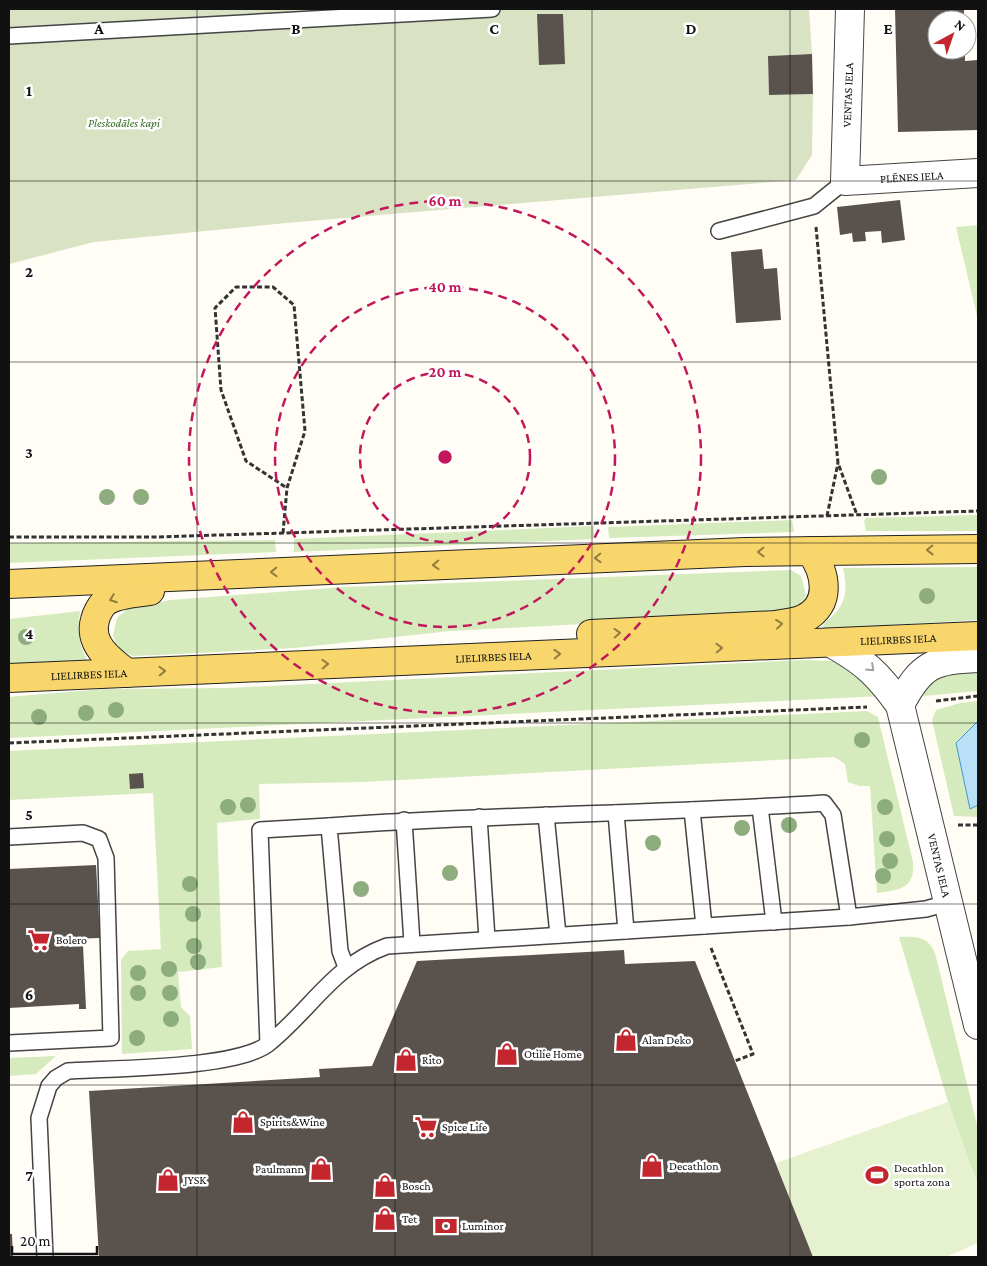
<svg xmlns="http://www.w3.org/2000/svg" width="987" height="1266" viewBox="0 0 987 1266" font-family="'Crimson Pro',serif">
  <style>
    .green { fill: #d5ebbd }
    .cemetery { fill: #d9e3c4 }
    .pitch { fill: #e6f2cf }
    .water { fill: #b9e0f7; stroke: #3f96cf }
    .building { fill: #5a524d }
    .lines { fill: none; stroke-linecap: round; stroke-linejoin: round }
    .service-casing { stroke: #444; stroke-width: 18 }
    .minor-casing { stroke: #444; stroke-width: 30 }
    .primary-casing { stroke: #222; stroke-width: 30 }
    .path { stroke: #333; stroke-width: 3; stroke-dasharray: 5 2.5; stroke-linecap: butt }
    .service { stroke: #fff; stroke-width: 15 }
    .minor { stroke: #fff; stroke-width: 28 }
    .primary { stroke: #f9d66b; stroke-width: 28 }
    .tree { fill: #8dad7f }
    .oneway { stroke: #917d42 }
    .oneway2 { stroke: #a0a0a0 }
    .grid { fill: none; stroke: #111; stroke-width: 1; stroke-opacity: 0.55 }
    .ring { fill: none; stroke: #c2185b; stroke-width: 2.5; stroke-dasharray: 9 6 }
    .labels { text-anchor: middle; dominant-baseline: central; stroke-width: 5; stroke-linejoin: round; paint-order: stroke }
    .street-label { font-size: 12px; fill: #111; stroke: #fff }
    .park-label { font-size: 12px; font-style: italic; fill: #2f6b1f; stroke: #fff }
    .poi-label { font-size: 12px; fill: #111; stroke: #fff; text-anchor: start }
    .grid-label { font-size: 16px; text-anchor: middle; font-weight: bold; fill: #111; stroke: #fff; stroke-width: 5; stroke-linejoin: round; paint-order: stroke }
    .centre { fill: #c2185b; stroke: #fff; stroke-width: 2.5 }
    .ring-label { font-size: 15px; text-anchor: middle; font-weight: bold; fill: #c2185b; stroke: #fff; stroke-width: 5; stroke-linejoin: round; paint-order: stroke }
  </style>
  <rect width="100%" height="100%" fill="#fffdf5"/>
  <g class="green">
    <path d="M978 225V320L956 227Z"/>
    <path d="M978 515V531H866L864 521 866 518Z"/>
    <path d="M792 520 794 532 609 538 608 527Z"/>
    <path d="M594 526V539L294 552V539Z"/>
    <path d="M275 540 276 552 9 563V543Z"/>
    <path d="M978 567V620L823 629 824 623C845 608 849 593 843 568Z"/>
    <path d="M791 570 801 576 806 595 798 608 792 613 450 631 295 648 158 655 134 656 122 652 116 645 113 635 117 618 126 610 170 600 344 587Z"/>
    <path d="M80 611C77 630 78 643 87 660L9 664V619Z"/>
    <path d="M803 660 832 661 850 665 883 696 9 738V697L104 689 227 688Z"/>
    <path d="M978 668V691L924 696 923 693C937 672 955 673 978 668Z"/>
    <path d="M978 701V817L954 816 932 720 936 710 960 703Z"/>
    <path d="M867 711 878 717 913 862C915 889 900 890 877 893L870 786H859L848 782 845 764 834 757 363 782 259 784 260 819 217 823 222 967 178 972 181 1007 190 1016 192 1049 122 1054 121 960 128 951 161 949 153 793 9 800V751Z"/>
    <path d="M899 937C916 936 928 936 935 953L978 1129V1186L948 1102Z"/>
    <path d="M56 1056 36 1074 9 1076V1058Z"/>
  </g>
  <path class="cemetery" d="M9 9H809L812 54 768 56 769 95 813 94 812 155 796 180 286 223 94 242 9 264Z"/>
  <path class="pitch" d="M948 1102 978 1186V1243L946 1257H813L776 1163Z"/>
  <path class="water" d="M978 721V805L970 809 956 743Z"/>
  <g class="building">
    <path d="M895 9H964V20H937V50H965V61L978 60V130L898 132Z"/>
    <path d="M537 14H563L565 64 539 65Z"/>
    <path d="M812 54 813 94 769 95 768 56Z"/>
    <path d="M900 200 905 240 882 243 881 231 865 232 866 241 853 242 852 233 840 235 837 207Z"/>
    <path d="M762 249 764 269 777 268 781 320 736 323 731 252Z"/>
    <path d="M143 773 144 788 130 789 129 774Z"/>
    <path d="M96 865 100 938 69 939V947L83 945 86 1009H79V1004L9 1008V869Z"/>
    <path d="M624 950 625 964 695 961 813 1257H99L89 1091 320 1077 319 1069 372 1066 417 961Z"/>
    <path d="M9 1234H12L13 1257H9Z"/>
  </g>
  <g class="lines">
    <defs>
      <g id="service">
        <path d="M9 36 492 9"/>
        <path d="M719 231 814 206 845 181"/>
        <path d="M760 807 774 922"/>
        <path d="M692 810 704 926"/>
        <path d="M616 813 626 931"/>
        <path d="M546 815 558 935"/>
        <path d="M479 817 487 939"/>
        <path d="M404 820 412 943"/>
        <path d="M9 837 83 833 99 839 106 858 111 1038 9 1043"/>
        <path d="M346 967 340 951 329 826C494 814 659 814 824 803L833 815 849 917"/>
        <path d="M268 1044 260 830 329 826"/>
        <path d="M45 1257 39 1118 49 1086 56 1078 68 1071C113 1068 236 1069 268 1044 311 1010 332 966 387 946L849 917 926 909 947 903"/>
      </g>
      <g id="minor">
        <path id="s1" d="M850 9 845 181 978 173"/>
        <path id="s2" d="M831 643C865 662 878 674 900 705L978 1025"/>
        <path d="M900 705C921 664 933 660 978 658"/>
      </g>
      <g id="primary">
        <path d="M9 584 745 552 978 549"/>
        <path d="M591 634 776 625C785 623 795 623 803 619 833 605 826 572 810 551"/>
        <path d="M127 673C110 660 88 644 95 620 96 615 100 607 104 603 114 594 137 593 150 591"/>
        <path id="s3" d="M9 678 978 636"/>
      </g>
    </defs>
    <use href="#service" class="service-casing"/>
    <use href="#minor" class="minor-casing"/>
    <use href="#primary" class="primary-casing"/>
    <g class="path">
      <path d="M816 227 838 463 857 515"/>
      <path d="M827 516 838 463"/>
      <path d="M283 533 287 488 305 431 294 305 273 287H236L215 308 221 390 246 461 287 488"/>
      <path d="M9 537H157L978 511"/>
      <path d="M936 701 978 696"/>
      <path d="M9 743 867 707"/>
      <path d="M958 825H978"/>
      <path d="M711 948 753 1054 735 1061"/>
    </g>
    <use href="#service" class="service"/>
    <use href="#minor" class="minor"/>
    <use href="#primary" class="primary"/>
  </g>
  <g class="tree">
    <circle cx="879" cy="477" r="8"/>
    <circle cx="107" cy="497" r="8"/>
    <circle cx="141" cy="497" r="8"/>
    <circle cx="927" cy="596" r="8"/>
    <circle cx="26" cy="637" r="8"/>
    <circle cx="116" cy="710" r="8"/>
    <circle cx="86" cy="713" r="8"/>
    <circle cx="39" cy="717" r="8"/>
    <circle cx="862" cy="740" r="8"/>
    <circle cx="248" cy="805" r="8"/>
    <circle cx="228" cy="807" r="8"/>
    <circle cx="885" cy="807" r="8"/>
    <circle cx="789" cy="825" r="8"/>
    <circle cx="742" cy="828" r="8"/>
    <circle cx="887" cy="839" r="8"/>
    <circle cx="653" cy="843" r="8"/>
    <circle cx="890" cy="861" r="8"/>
    <circle cx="450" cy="873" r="8"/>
    <circle cx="883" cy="876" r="8"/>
    <circle cx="190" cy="884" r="8"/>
    <circle cx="361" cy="889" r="8"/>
    <circle cx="193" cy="914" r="8"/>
    <circle cx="194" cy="946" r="8"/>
    <circle cx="198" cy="962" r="8"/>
    <circle cx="169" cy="969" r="8"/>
    <circle cx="138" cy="973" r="8"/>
    <circle cx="138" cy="993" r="8"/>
    <circle cx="170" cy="993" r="8"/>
    <circle cx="171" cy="1019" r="8"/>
    <circle cx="137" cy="1038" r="8"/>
  </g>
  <defs><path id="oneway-chevron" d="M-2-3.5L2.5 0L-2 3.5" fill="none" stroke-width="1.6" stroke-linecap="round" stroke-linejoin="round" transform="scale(1.25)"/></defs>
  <g class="oneway">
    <use href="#oneway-chevron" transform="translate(930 550) rotate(179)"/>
    <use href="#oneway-chevron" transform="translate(761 552) rotate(179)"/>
    <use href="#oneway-chevron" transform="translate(598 558) rotate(178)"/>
    <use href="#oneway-chevron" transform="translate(436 565) rotate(178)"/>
    <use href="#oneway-chevron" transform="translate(274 572) rotate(178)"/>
    <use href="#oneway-chevron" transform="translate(113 599) rotate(160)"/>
    <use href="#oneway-chevron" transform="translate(779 624) rotate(-6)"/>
    <use href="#oneway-chevron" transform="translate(617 633) rotate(-3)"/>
    <use href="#oneway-chevron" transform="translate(719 648) rotate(-2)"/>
    <use href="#oneway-chevron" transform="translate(557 654) rotate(-2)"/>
    <use href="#oneway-chevron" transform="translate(325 664) rotate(-2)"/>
    <use href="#oneway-chevron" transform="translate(162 671) rotate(-2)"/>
  </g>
  <use class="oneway2" href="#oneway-chevron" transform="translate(871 668) rotate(43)"/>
  <path class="grid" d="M197 9V1257M395 9V1257M592 9V1257M790 9V1257M9 181H978M9 362H978M9 543H978M9 723H978M9 904H978M9 1085H978"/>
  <g class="ring">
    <circle cx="445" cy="457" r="85"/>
    <circle cx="445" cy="457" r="170"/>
    <circle cx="445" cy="457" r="256"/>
  </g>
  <defs>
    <symbol id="supermarket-bare" viewBox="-9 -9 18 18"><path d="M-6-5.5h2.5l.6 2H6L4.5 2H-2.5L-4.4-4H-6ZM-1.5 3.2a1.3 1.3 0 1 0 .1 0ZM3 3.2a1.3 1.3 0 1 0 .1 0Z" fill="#c4262e" stroke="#fff" stroke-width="2.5" paint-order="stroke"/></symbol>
    <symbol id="shop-bare" viewBox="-9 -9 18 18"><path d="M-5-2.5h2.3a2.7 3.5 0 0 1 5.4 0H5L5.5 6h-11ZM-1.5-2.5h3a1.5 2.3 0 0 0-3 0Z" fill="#c4262e" stroke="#fff" stroke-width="2.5" paint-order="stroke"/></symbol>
    <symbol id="stadium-bare" viewBox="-9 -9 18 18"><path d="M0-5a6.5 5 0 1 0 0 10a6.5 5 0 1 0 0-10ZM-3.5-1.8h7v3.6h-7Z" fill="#c4262e" stroke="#fff" stroke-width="2.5" paint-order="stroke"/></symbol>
    <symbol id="bank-bare" viewBox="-9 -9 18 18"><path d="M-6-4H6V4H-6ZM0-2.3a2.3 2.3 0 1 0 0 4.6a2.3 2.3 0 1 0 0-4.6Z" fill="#c4262e" stroke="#fff" stroke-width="2.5" paint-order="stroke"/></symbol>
  </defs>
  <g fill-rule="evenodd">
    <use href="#supermarket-bare" x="23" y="924" width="32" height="32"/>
    <use href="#shop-bare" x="610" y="1024" width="32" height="32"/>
    <use href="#shop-bare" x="491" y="1038" width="32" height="32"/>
    <use href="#shop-bare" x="390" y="1044" width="32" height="32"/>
    <use href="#shop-bare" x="227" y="1106" width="32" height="32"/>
    <use href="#supermarket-bare" x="410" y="1111" width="32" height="32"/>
    <use href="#shop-bare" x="636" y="1150" width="32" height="32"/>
    <use href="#shop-bare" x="305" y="1153" width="32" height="32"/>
    <use href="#stadium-bare" x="861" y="1159" width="32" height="32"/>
    <use href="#shop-bare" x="152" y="1164" width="32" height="32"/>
    <use href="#shop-bare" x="369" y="1170" width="32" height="32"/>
    <use href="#shop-bare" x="369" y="1203" width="32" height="32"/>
    <use href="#bank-bare" x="430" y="1210" width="32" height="32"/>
  </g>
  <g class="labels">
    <g class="street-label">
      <text transform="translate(848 95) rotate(-88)">VENTAS IELA</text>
      <text stroke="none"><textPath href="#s1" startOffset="239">PLĒNES IELA</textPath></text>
      <text stroke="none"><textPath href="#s3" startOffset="890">LIELIRBES IELA</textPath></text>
      <text stroke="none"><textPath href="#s3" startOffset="485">LIELIRBES IELA</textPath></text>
      <text stroke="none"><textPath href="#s3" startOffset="80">LIELIRBES IELA</textPath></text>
      <text stroke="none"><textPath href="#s2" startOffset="259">VENTAS IELA</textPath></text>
    </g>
    <g class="park-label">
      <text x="124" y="123">Pleskodāles kapi</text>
    </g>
    <g class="poi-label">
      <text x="56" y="940">Bolero</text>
      <text x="642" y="1040">Alan Deko</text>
      <text x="524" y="1054">Otilie Home</text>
      <text x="422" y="1060">Rito</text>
      <text x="260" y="1122">Spirits&amp;Wine</text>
      <text x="442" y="1127">Spice Life</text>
      <text x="669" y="1166">Decathlon</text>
      <text x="894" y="1168">Decathlon<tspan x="894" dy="14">sporta zona</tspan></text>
      <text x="304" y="1169" text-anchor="end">Paulmann</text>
      <text x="184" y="1180">JYSK</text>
      <text x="402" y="1186">Bosch</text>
      <text x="402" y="1219">Tet</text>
      <text x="462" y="1226">Luminor</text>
    </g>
  </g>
  <g class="grid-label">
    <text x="99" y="34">A</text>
    <text x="296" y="34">B</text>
    <text x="494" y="34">C</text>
    <text x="691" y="34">D</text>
    <text x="888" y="34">E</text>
    <text x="29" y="96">1</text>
    <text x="29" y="277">2</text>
    <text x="29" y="458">3</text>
    <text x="29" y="639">4</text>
    <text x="29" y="820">5</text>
    <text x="29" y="1000">6</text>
    <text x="29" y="1181">7</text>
  </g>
  <circle cx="445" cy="457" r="8" class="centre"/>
  <g class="ring-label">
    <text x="445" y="206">60 m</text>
    <text x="445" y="292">40 m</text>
    <text x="445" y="377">20 m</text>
  </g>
  <rect width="987" height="1266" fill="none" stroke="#111111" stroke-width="20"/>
  <g transform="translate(952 35) rotate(40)"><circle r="24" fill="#ffffff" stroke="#a0a0a0"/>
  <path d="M0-4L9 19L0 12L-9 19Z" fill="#c4262e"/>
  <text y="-8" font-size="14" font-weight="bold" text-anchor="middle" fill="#111111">N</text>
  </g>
  <path d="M12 1246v8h85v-8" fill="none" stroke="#111111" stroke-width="2.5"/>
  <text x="20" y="1246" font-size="15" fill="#111111" stroke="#ffffff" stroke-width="4" paint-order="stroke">20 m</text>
</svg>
